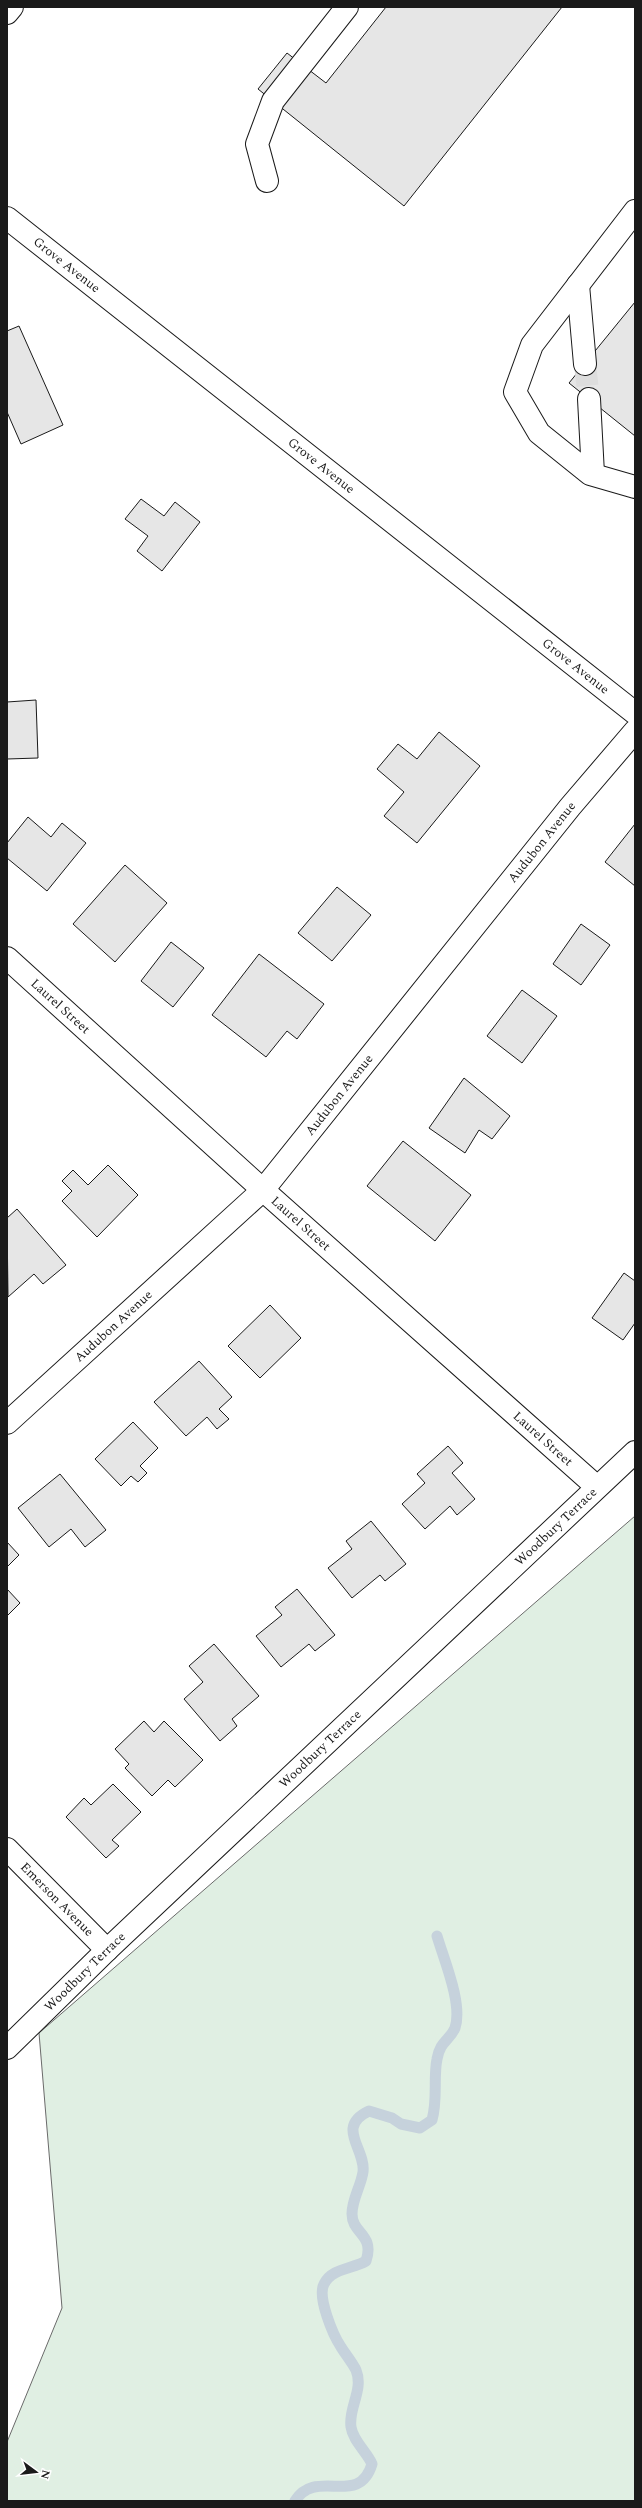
<svg xmlns="http://www.w3.org/2000/svg" width="642" height="2508" viewBox="0 0 642 2508" font-family="Spectral,serif">
  <style>
    .green { fill: #e0efe3; stroke: #6a6a6a }
    .lines { fill: none; stroke-linecap: round; stroke-linejoin: round }
    .stream { stroke: #c6d2dc; stroke-width: 11 }
    .building { fill: #e6e6e6; stroke: #1a1a1a }
    .minor-tunnel { stroke: #ddd; stroke-width: 22; stroke-dasharray: 22 11; stroke-linecap: butt }
    .minor-casing { stroke: #1a1a1a; stroke-width: 24 }
    .major-casing { stroke: #1a1a1a; stroke-width: 24 }
    .minor { stroke: #fff; stroke-width: 22 }
    .major { stroke: #fff; stroke-width: 22 }
    .labels { text-anchor: middle; dominant-baseline: central; stroke-width: 3; stroke-linejoin: round; paint-order: stroke }
    .street-label { font-size: 13px; fill: #1a1a1a; stroke: #fff }
  </style>
  <rect width="100%" height="100%" fill="#fff"/>
  <path class="green" d="M635 1516V2501H7V2442L62 2308 39 2033Z"/>
  <g class="lines">
    <path class="stream" d="M295 2501C316 2467 359 2508 372 2464 367 2452 353 2441 351 2427 348 2408 364 2390 356 2370 352 2362 346 2355 341 2347 333 2335 317 2297 324 2284 332 2268 353 2269 366 2261 375 2234 352 2234 352 2214 352 2199 361 2186 363 2172 366 2149 335 2127 369 2111L392 2118 401 2124 420 2128 432 2120C438 2099 433 2079 437 2059 440 2041 450 2040 455 2028 463 2004 444 1960 437 1936"/>
  </g>
  <g class="building">
    <path d="M386 7H562L404 206 258 89 287 53 326 83Z"/>
    <path d="M635 302V436L569 383Z"/>
    <path d="M19 326 63 425 21 444 7 412V331Z"/>
    <path d="M141 499 164 516 175 502 200 522 162 571 137 551 148 536 125 519Z"/>
    <path d="M36 700 38 758 7 759V702Z"/>
    <path d="M439 732 480 766 417 843 384 816 404 792 377 769 398 744 417 759Z"/>
    <path d="M28 817 51 837 62 823 86 843 47 891 7 858V843Z"/>
    <path d="M635 824V886L605 862Z"/>
    <path d="M125 865 167 903 115 962 73 924Z"/>
    <path d="M337 887 371 915 332 961 298 933Z"/>
    <path d="M581 924 610 945 581 985 553 964Z"/>
    <path d="M171 942 204 968 173 1007 141 981Z"/>
    <path d="M259 954 324 1004 297 1039 287 1031 266 1057 212 1015Z"/>
    <path d="M522 990 557 1016 522 1063 487 1036Z"/>
    <path d="M464 1078 510 1116 492 1139 479 1130 465 1153 429 1128Z"/>
    <path d="M403 1141 471 1195 435 1241 367 1186Z"/>
    <path d="M108 1165 138 1195 97 1237 62 1201 72 1191 62 1181 73 1170 88 1185Z"/>
    <path d="M17 1209 66 1265 43 1284 34 1274 8 1297 7 1218Z"/>
    <path d="M624 1273 635 1281V1323L623 1340 592 1318Z"/>
    <path d="M270 1305 301 1338 260 1378 228 1346Z"/>
    <path d="M199 1361 232 1397 219 1409 229 1419 217 1429 207 1417 186 1436 154 1402Z"/>
    <path d="M133 1422 158 1448 140 1466 147 1473 138 1482 131 1476 121 1486 95 1459Z"/>
    <path d="M448 1446 463 1463 452 1473 475 1499 457 1515 450 1506 425 1529 402 1504 425 1483 417 1474Z"/>
    <path d="M60 1474 106 1530 85 1547 71 1529 49 1547 18 1508Z"/>
    <path d="M371 1521 406 1564 385 1581 380 1575 352 1598 328 1568 352 1549 346 1541Z"/>
    <path d="M7 1542 19 1555 7 1567Z"/>
    <path d="M7 1589 20 1603 7 1616Z"/>
    <path d="M297 1589 335 1635 315 1651 309 1644 281 1667 256 1636 282 1615 275 1607Z"/>
    <path d="M214 1644 259 1696 232 1719 237 1726 220 1741 184 1699 203 1682 189 1666Z"/>
    <path d="M144 1721 154 1732 164 1721 203 1760 175 1787 168 1780 152 1796 125 1768 129 1764 115 1749Z"/>
    <path d="M113 1784 141 1812 112 1840 119 1846 106 1858 66 1817 84 1798 91 1805Z"/>
  </g>
  <g class="lines">
    <path class="minor-tunnel" d="M585 364 589 399"/>
    <defs>
      <g id="minor">
        <path d="M7 13 12 7"/>
        <path d="M267 181 257 144 273 101 347 7"/>
        <path d="M635 211 532 345 515 392 539 433 590 474 635 487"/>
        <path d="M578 285 585 364"/>
        <path d="M589 399 593 474"/>
        <path id="s1" d="M7 958 263 1190 597 1487"/>
        <path id="s2" d="M7 1423 263 1190 570 807 635 731"/>
        <path id="s3" d="M7 1849 107 1950"/>
        <path id="s4" d="M7 2048 107 1950 635 1452"/>
      </g>
      <g id="major">
        <path id="s5" d="M7 218 635 713"/>
      </g>
    </defs>
    <use href="#minor" class="minor-casing"/>
    <use href="#major" class="major-casing"/>
    <use href="#minor" class="minor"/>
    <use href="#major" class="major"/>
  </g>
  <g class="labels">
    <g class="street-label">
      <text stroke="none"><textPath href="#s5" startOffset="76">Grove Avenue</textPath></text>
      <text stroke="none"><textPath href="#s5" startOffset="400">Grove Avenue</textPath></text>
      <text stroke="none"><textPath href="#s5" startOffset="724">Grove Avenue</textPath></text>
      <text stroke="none"><textPath href="#s2" startOffset="792">Audubon Avenue</textPath></text>
      <text stroke="none"><textPath href="#s1" startOffset="72">Laurel Street</textPath></text>
      <text stroke="none"><textPath href="#s2" startOffset="468">Audubon Avenue</textPath></text>
      <text stroke="none"><textPath href="#s1" startOffset="396">Laurel Street</textPath></text>
      <text stroke="none"><textPath href="#s2" startOffset="144">Audubon Avenue</textPath></text>
      <text stroke="none"><textPath href="#s1" startOffset="720">Laurel Street</textPath></text>
      <text stroke="none"><textPath href="#s4" startOffset="757">Woodbury Terrace</textPath></text>
      <text stroke="none"><textPath href="#s4" startOffset="433">Woodbury Terrace</textPath></text>
      <text stroke="none"><textPath href="#s3" startOffset="71">Emerson Avenue</textPath></text>
      <text stroke="none"><textPath href="#s4" startOffset="109">Woodbury Terrace</textPath></text>
    </g>
  </g>
  <rect width="642" height="2508" fill="none" stroke="#1a1a1a" stroke-width="16"/>
  <g transform="translate(36 2472) rotate(105)" stroke="#ffffff" stroke-width="3" paint-order="stroke">
  <path d="M0-3L7 15L0 10L-7 15Z" fill="#1a1a1a"/>
  <text y="-6" font-size="11" font-weight="bold" text-anchor="middle" fill="#1a1a1a">N</text>
  </g>
</svg>
